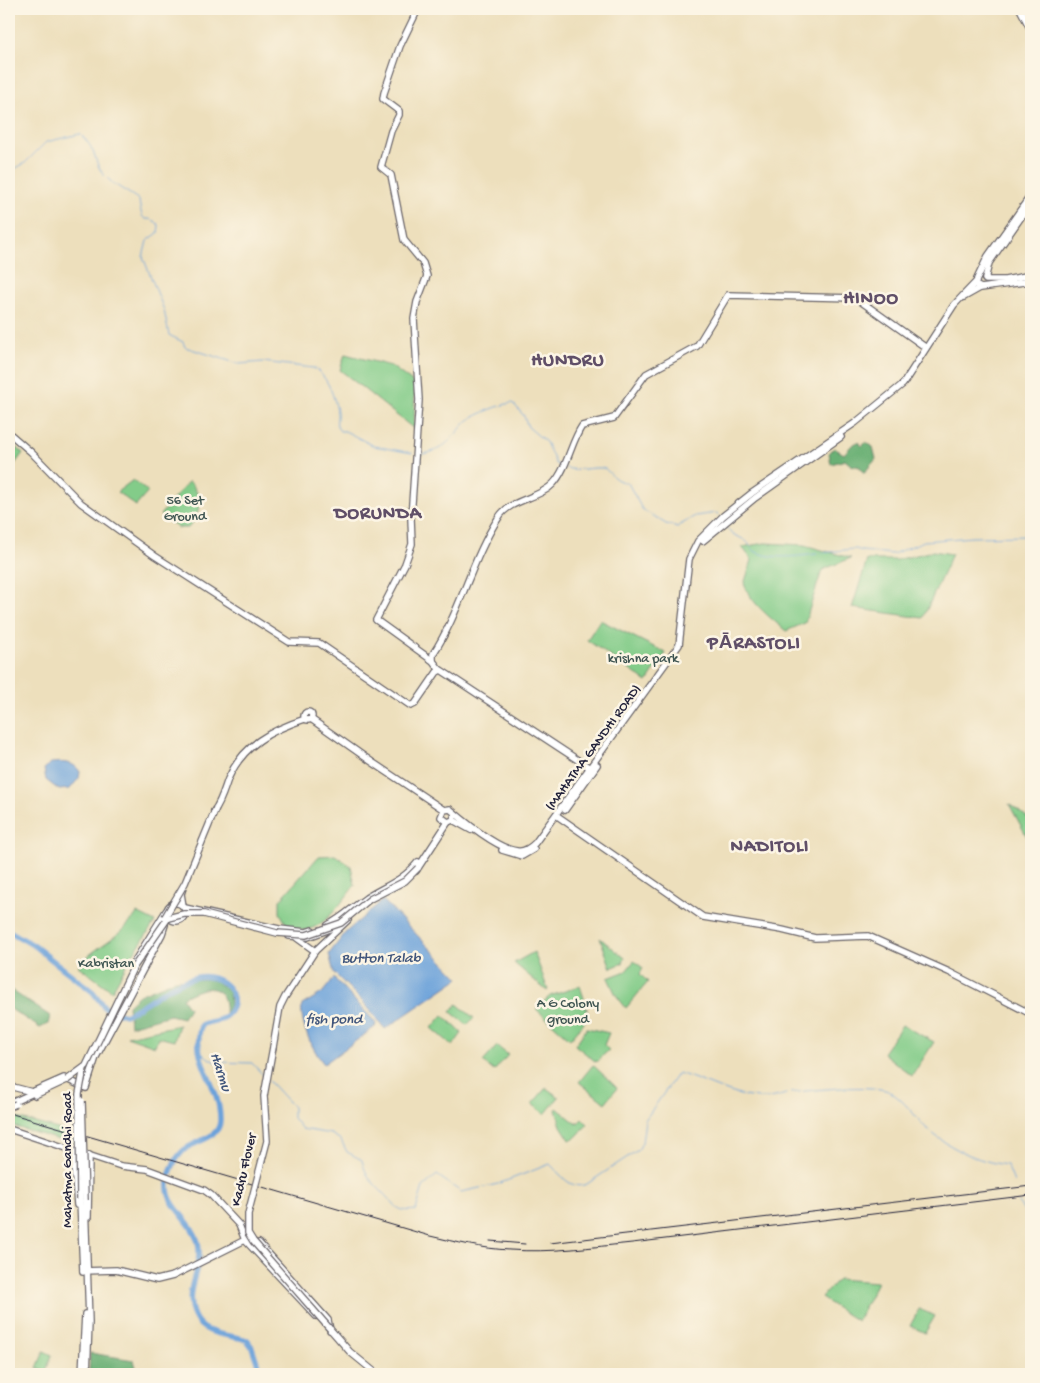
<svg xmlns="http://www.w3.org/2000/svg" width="1040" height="1383" viewBox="0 0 1040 1383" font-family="'Gochi Hand',sans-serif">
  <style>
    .green { fill: #83cc89; stroke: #527762 }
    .forest { fill: #6ab075; stroke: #466958 }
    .water { fill: #6ca2da; stroke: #47628a }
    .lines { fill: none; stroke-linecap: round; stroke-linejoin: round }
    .stream { stroke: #6ca2da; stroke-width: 1 }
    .river { stroke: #6ca2da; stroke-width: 5.5 }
    .secondary-casing { stroke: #696468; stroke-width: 8 }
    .secondary { stroke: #fff; stroke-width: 5.5 }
    .rail { stroke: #22223b; stroke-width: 1 }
    .secondary-bridge-casing { stroke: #696468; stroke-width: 8; stroke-linecap: butt }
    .secondary-bridge { stroke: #fff; stroke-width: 5.5 }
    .labels { text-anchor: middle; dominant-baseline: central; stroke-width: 5; stroke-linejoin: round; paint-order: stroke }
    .park-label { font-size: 14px; fill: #3f5552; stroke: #fcf5e5 }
    .street-label { font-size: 14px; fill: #22223b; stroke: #fcf5e5 }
    .water-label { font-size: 15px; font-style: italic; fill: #40557b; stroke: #fcf5e5 }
    .district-label { font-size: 19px; font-weight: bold; letter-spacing: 1px; fill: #604f68; stroke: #fcf5e5 }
  </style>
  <rect width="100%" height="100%" fill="#fcf5e5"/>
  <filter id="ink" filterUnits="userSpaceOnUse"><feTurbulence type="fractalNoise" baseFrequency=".02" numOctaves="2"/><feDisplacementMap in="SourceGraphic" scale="10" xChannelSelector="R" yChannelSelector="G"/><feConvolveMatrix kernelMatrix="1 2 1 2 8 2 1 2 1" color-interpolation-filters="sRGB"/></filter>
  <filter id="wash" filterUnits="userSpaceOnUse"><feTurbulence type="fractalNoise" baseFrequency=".0096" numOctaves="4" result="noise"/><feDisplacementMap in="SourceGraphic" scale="20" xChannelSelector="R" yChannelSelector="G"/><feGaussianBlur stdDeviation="1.12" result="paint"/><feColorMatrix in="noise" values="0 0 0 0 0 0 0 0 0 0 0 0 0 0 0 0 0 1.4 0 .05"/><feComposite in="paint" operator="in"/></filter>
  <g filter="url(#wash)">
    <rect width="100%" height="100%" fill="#eddfbc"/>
    <g class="green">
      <path d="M345 354 391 366 415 384 414 429 340 370Z"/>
      <path d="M9 442 23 453 9 472Z"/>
      <path d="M133 480 148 492 136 506 117 492Z"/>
      <path d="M189 481C203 495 202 514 188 528H178L160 515Z"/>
      <path d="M765 543 804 545 851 558 822 570 805 623 786 631C770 617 752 605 744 584L752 560 742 547Z"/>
      <path d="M933 551 952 554 923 618 852 608 867 560H896Z"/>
      <path d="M600 620 666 653 647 682 587 640Z"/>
      <path d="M1009 804 1031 820V844Z"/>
      <path d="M335 855 351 866 355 885C343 900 327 926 306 930 301 931 293 927 287 925L280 913V900L319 856Z"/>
      <path d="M137 913 155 922 129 960 112 991 78 966C96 945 123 937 137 913Z"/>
      <path d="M600 938 625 958 623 963 611 968Z"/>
      <path d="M534 952 548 990 547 991 514 963Z"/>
      <path d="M634 961 643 968 640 974 648 982 626 1008 616 995 608 978 626 971Z"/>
      <path d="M580 986C590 1017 592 1014 570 1039L536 1009 550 996Z"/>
      <path d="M457 1004 474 1018 467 1025 451 1012Z"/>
      <path d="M443 1015 462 1033 453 1046 432 1028Z"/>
      <path d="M179 1025 174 1041 158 1037 155 1046 127 1036Z"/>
      <path d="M902 1025 934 1042 912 1076 883 1053Z"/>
      <path d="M587 1028 609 1033 604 1045 609 1050 596 1062 575 1045Z"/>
      <path d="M497 1046 508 1055 494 1071 483 1062Z"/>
      <path d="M593 1065 617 1088 605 1103 579 1082Z"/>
      <path d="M546 1088 559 1097 545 1114 532 1104Z"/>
      <path d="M557 1108 577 1124 582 1119 588 1124 576 1137 570 1140 561 1126 556 1110Z"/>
      <path d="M9 1116 69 1132 74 1140 73 1144 9 1125Z"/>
      <path d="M838 1279 877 1282 857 1321 821 1298Z"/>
      <path d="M919 1309 935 1316 925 1333 910 1326Z"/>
      <path d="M44 1351 52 1355 46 1371 37 1368Z"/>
    </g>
    <g class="forest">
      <path d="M858 442 862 446 866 442 873 447 876 459 864 473 860 467 851 465 845 460 831 464 829 453 834 448 844 454 852 445Z"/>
      <path d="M206 979 216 981 229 992 230 1005 225 1015C228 981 204 985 182 998L189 1008 183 1018 170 1015 130 1026 128 1005 139 995 175 980Z"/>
      <path d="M11 990 50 1016 48 1024 40 1028 9 1008Z"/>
      <path d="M90 1353 134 1360 137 1371 135 1374H89Z"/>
    </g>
    <g class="water">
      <path d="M51 763C62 762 74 761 80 772L79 778 70 789 59 790 46 780 44 769Z"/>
      <path d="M383 900 459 978 385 1029 363 1002 334 973 329 954 346 932Z"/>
      <path d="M334 978 376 1023 375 1027 324 1064C313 1051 299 1022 302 1005L322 993Z"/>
    </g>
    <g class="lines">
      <g class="stream">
        <path d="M9 172 25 163 46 142 80 134C98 150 93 162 104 175 114 186 127 191 139 200 143 231 146 211 159 225L158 233 147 241 143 257 164 310 169 335 183 342 185 347 239 364 263 362 313 368C327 374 335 398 337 412 338 420 334 424 340 431H345L374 446 412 453"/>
        <path d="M418 454C442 454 452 438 466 422 472 416 504 403 513 403L524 416 528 427 546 442 556 464 562 467"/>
        <path d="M566 468C579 472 589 467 602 468 609 468 611 481 628 483L642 509 666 524 677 527 695 516 717 513 719 516"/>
        <path d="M725 526C731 536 737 535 746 541 750 544 752 550 756 552 781 564 829 550 856 549L862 551 893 554 924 541 972 537 1031 536"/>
        <path d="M198 1051 215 1062 252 1063 264 1076"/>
        <path d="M269 1081 293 1107V1118L302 1129 331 1134 341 1140 347 1152 362 1160C365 1175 372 1182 383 1193 395 1205 397 1213 416 1210L423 1187 437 1175 461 1192 498 1184 550 1164C561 1175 571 1191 587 1184L638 1150 642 1143 645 1120 678 1073C713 1083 749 1108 786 1094"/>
        <path d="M791 1093C809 1090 875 1083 890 1092 904 1100 914 1115 925 1127 947 1147 978 1162 1007 1165L1014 1182"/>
        <path d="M1019 1203 1031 1223"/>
      </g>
      <path class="river" d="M9 931 33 945 93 992 105 1008 125 1015C149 1003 165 986 193 978 223 969 248 1001 223 1018 217 1022 208 1021 201 1025 190 1062 220 1083 220 1119 221 1140 193 1140 182 1152 178 1156 174 1163 172 1168 156 1205 190 1213 198 1242 204 1268 182 1289 194 1316 203 1337 230 1334 247 1340L252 1347 261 1374"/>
    </g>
  </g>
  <g filter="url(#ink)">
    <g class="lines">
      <defs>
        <g id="secondary">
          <path d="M418 9 400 46 384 93 383 99 399 111V115L391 131 381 167 391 175 404 240 423 263 427 276 417 302 414 319 419 400 411 518 412 544 405 564 376 620 433 661 440 670"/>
          <path d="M1020 9 1031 30"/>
          <path d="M1026 9 1031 19"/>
          <path d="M977 279 988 256 1031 195"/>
          <path d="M985 279 989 263 1031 203"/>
          <path d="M986 280H1005L1031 275"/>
          <path d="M977 286 981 288 1031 281"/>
          <path d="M964 297 980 288"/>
          <path d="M9 433 31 452 81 503 155 556 289 642 319 643 411 706 415 704 437 672 441 670 590 768"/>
          <path d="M703 541 755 498 841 437"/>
          <path d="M433 660V654C461 611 471 560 499 517 510 499 539 499 553 484 567 469 571 442 582 426L614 418 646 374 697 346 728 295 856 298 925 347"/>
          <circle cx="308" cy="716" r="4"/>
          <path d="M311 719 372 762 444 810"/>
          <path d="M565 810 597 765"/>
          <path d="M214 811C221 802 224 790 228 779 243 745 271 730 305 719"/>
          <path d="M455 814 453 820 448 822 441 817 444 810 450 809C464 821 498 849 517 851 524 852 530 848 535 843L679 645 689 559 698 541 723 516 752 493 855 423 903 384 954 305 976 282"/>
          <path d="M556 815 703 917 782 930 815 938 868 936 949 972 1031 1014"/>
          <path d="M453 820 471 830"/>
          <path d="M502 850 522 856 534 849"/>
          <path d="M416 871 448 822"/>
          <path d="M183 888 181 894 183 906"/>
          <circle cx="176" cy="912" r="9"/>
          <path d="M185 908 279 929 306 932 312 930"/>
          <path d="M328 925C342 918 353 907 366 898 385 886 404 880 418 862"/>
          <path d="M289 936 308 937 336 927"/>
          <path d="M297 938 315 951"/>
          <path d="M131 967 166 911"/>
          <path d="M273 1047 280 1007 285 997 315 951 348 920"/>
          <path d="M9 1086 32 1092 64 1078 86 1088 96 1057 162 934 165 925"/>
          <path d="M35 1095 67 1080"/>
          <path d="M9 1104 33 1093"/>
          <path d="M9 1129 121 1166 147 1169 204 1190 211 1195 239 1225 245 1240 316 1316"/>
          <path d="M73 1150 77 1205"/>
          <path d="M80 1200 83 1272"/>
          <path d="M85 1200 89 1322 87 1374"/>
          <path d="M88 1217 89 1155"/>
          <path d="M259 1243 328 1320 330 1330"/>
          <path d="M83 1271 116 1270 157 1280 173 1276 247 1239"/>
          <path d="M330 1329 350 1352 377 1374"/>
          <path d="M82 1374 85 1314"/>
        </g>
      </defs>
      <use href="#secondary" class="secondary-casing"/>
      <use href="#secondary" class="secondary"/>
      <g class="rail">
        <path d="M9 1113 430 1236C456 1242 483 1249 510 1250 550 1253 592 1247 632 1243L1031 1195"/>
        <path d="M490 1241 525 1244"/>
        <path d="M550 1243 1031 1186"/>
      </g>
      <defs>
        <g id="secondary-bridge">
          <path d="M165 917 185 883 216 808"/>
          <path d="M273 1047 264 1096 267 1141 248 1214V1233L253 1241 330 1329"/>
          <path d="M67 1080 86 1066 133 968 168 918 184 914H204L277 933 306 935 341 923 370 899 405 881 418 868"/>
          <path d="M82 1101 85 1200"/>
          <path d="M9 1107 16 1104"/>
          <path d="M80 1200 79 1094 84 1068"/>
        </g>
      </defs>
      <use href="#secondary-bridge" class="secondary-bridge-casing"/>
      <use href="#secondary-bridge" class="secondary-bridge"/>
    </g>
  </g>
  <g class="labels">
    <g class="park-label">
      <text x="185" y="501">56 Set<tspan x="185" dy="16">Ground</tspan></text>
      <text x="643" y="659">krishna park</text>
      <text x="106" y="964">Kabristan</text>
      <text x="568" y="1004">A G Colony<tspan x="568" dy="16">ground</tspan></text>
    </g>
    <g class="street-label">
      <text transform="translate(594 748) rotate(-54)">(MAHATMA GANDHI ROAD)</text>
      <text transform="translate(68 1160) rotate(-90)">Mahatma Gandhi Road</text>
      <text transform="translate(245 1170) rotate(-77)">Kadru Flover</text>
    </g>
    <g class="water-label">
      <text x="381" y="959">Button Talab</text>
      <text x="334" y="1020">fish pond</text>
      <text transform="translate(220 1072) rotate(71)">Harmu</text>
    </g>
    <g class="district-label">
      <text x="871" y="299">HINOO</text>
      <text x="568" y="361">HUNDRU</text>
      <text x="378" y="514">DORUNDA</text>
      <text x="754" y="644">PĀRASTOLI</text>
      <text x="770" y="847">NADITOLI</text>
    </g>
  </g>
  <rect width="1040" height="1383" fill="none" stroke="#fcf5e5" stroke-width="30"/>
</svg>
